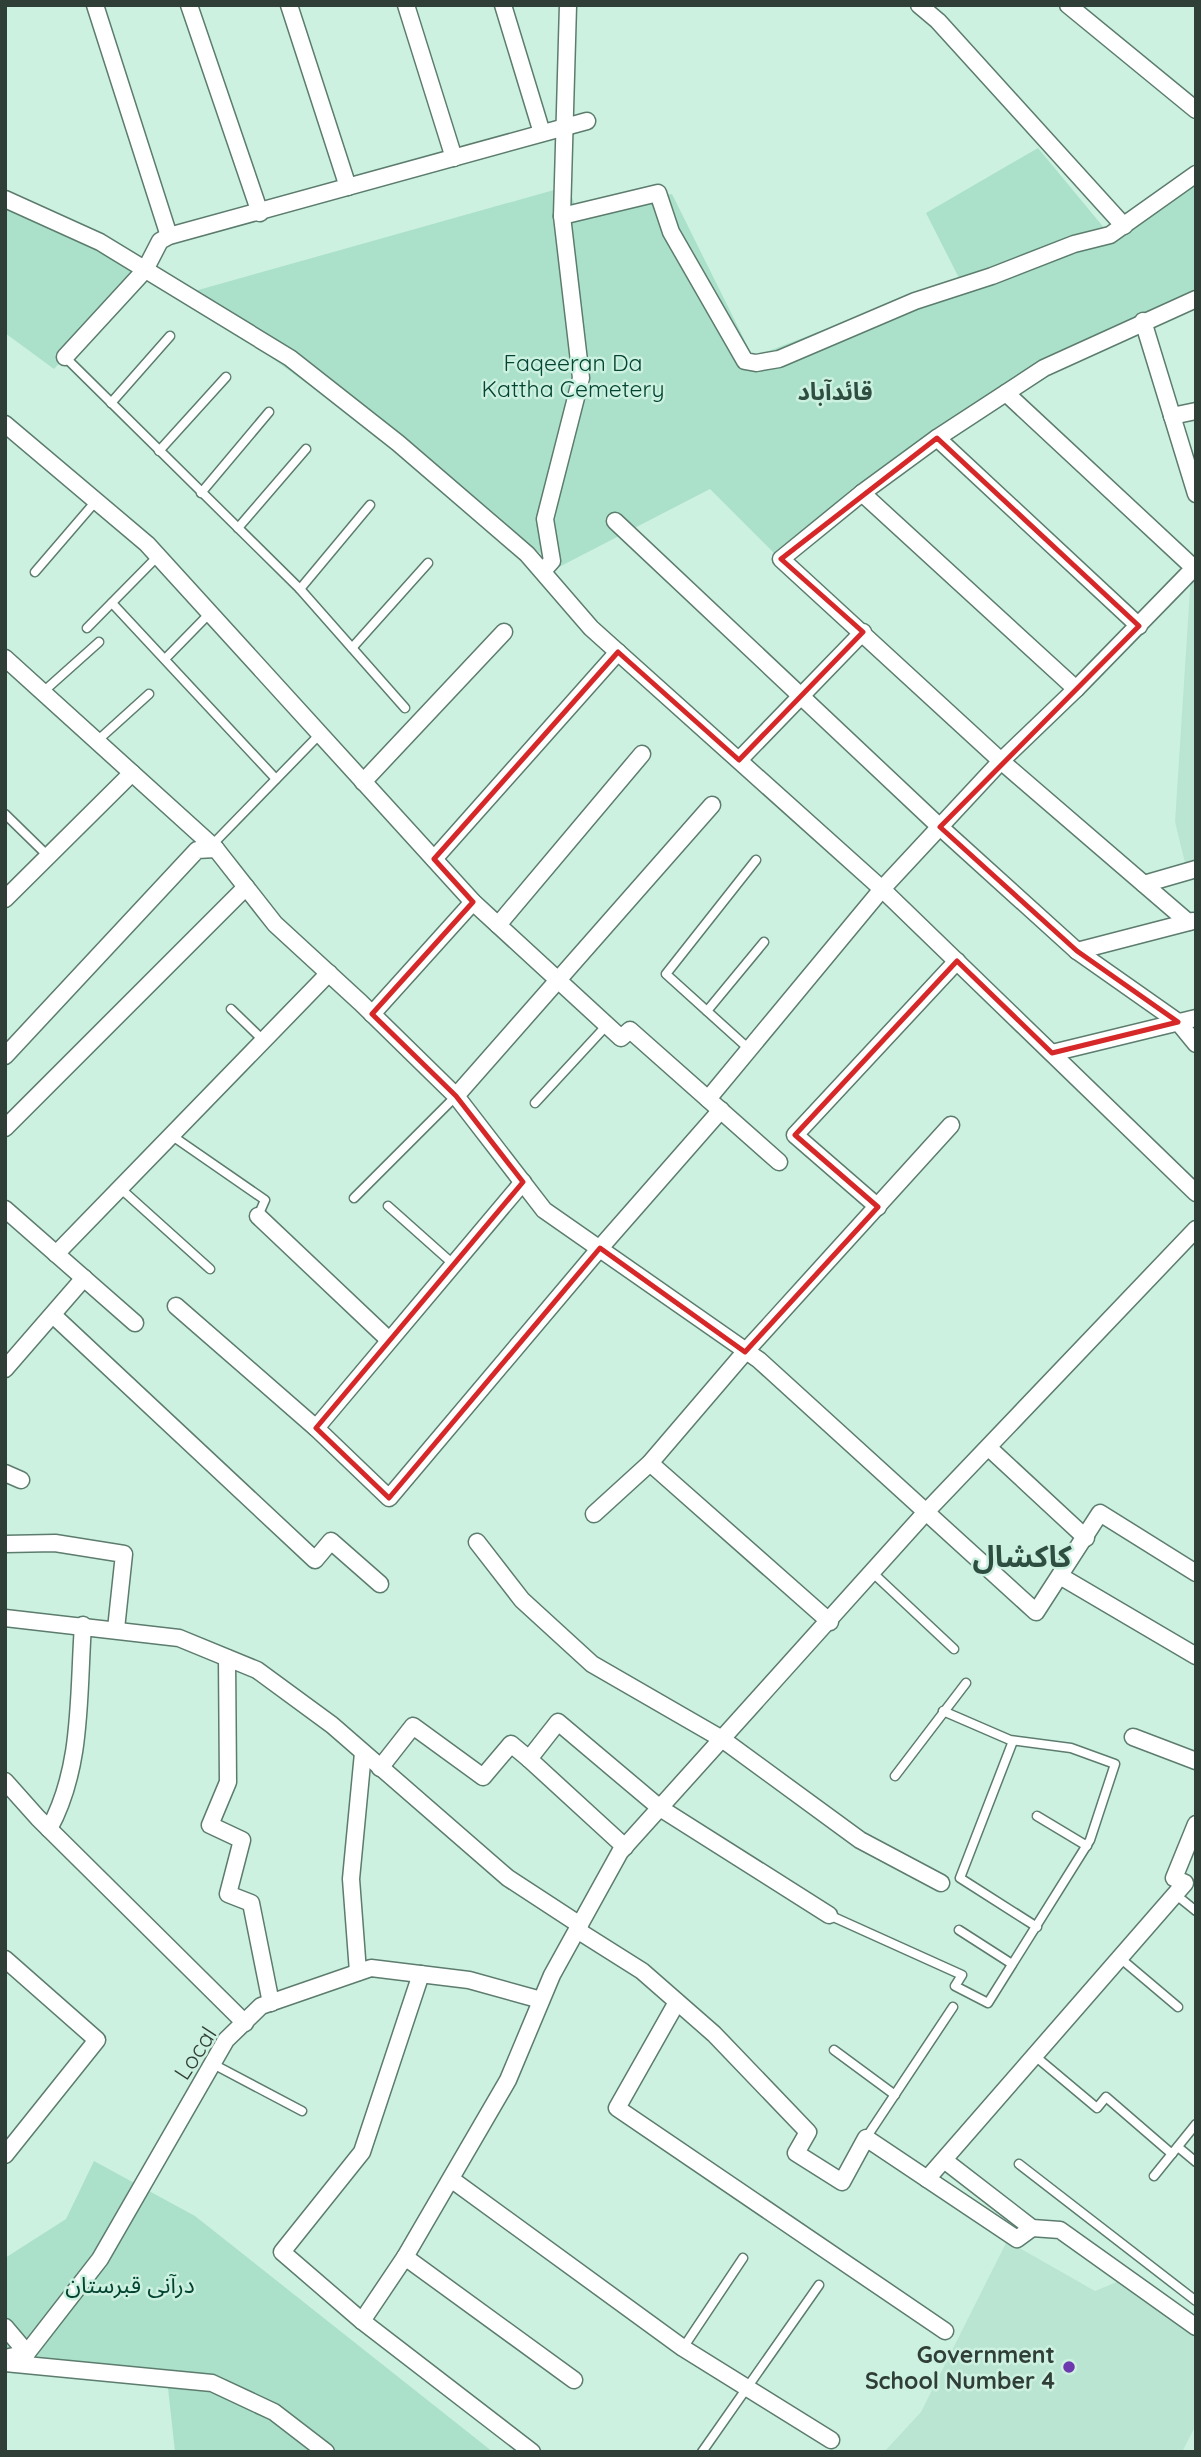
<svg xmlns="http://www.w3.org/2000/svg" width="1201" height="2457" viewBox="0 0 1201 2457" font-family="Quicksand,'Noto Sans Arabic',sans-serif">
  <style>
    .built { fill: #bae5d2 }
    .green { fill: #abe1ca }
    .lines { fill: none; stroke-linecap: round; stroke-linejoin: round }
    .lane-casing { stroke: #5c7c6e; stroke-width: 11 }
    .street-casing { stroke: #5c7c6e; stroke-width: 19 }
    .lane { stroke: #fff; stroke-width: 8 }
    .street { stroke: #fff; stroke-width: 16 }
    .marked { fill: none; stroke: #d62828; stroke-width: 5; stroke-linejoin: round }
    .poi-dot { fill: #6e38ae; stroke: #cdf1e1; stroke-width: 2.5 }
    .labels { text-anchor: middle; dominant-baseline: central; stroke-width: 5; stroke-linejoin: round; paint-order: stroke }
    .park-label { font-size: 23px; fill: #024431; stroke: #cdf1e1 }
    .street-label { font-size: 23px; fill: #303e38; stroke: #cdf1e1 }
    .poi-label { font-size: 23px; font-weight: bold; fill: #303e38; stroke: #cdf1e1; text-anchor: end }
    .neighbourhood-label { font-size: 24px; font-weight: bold; fill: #2f4e42; stroke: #cdf1e1 }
    .district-label { font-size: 30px; font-weight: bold; fill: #2f4e42; stroke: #cdf1e1 }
  </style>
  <rect width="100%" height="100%" fill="#cdf1e1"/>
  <g class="built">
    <path d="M1196 566V877L1189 879 1175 822 1191 574Z"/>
    <path d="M1007 2241 1095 2291 1136 2274 1196 2323V2425L1182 2452H884L921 2412Z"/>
  </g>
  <g class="green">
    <path d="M1038 148 1110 235 1196 174V299L1107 339 862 493 783 562 710 489 559 567 184 294 568 186 577 211 672 194 753 357 959 278 926 213Z"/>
    <path d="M11 202 145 270 54 369 5 333V212Z"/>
    <path d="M94 2161 195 2216 493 2452H175L167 2379 5 2363V2258L66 2219Z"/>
  </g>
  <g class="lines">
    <defs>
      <g id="lane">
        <path d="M65 357 300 589 405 708"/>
        <path d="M111 403 170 336"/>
        <path d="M159 451 226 377"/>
        <path d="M201 493 269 412"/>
        <path d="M238 528 306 449"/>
        <path d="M35 572 96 501"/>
        <path d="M300 589 370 505"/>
        <path d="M112 603 276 779"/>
        <path d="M87 628 158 556"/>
        <path d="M352 648 428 563"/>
        <path d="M165 659 210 613"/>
        <path d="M43 692 99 642"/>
        <path d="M97 741 149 694"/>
        <path d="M5 814 48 856"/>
        <path d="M212 845 320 734"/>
        <path d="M231 1009 263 1040"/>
        <path d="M707 1011 764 942"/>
        <path d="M749 1049 666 974 756 860"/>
        <path d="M535 1103 607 1025"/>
        <path d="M171 1135 265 1200 258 1216"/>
        <path d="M120 1188 210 1269"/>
        <path d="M354 1198 456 1096"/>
        <path d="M388 1206 452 1263"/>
        <path d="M874 1574 954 1649"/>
        <path d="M1013 1741 960 1878 1037 1927"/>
        <path d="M895 1776 966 1683"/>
        <path d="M1037 1816 1087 1846"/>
        <path d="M1175 1894 1196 1911"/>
        <path d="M829 1915 962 1975 955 1986 988 2003 1090 1840 1115 1764 1071 1748 1010 1740 943 1711"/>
        <path d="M959 1930 1012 1964"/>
        <path d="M1120 1958 1178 2007"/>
        <path d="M834 2050 895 2095"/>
        <path d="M1035 2056 1097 2108 1106 2097 1172 2154"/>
        <path d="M213 2064 302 2111"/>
        <path d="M866 2138 953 2007"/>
        <path d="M1178 2147 1196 2162"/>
        <path d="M1019 2164 1196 2301"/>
        <path d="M1154 2176 1196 2124"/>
        <path d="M683 2348 743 2258"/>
        <path d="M702 2452 819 2285"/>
      </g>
      <g id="street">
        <path d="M95 5 169 236"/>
        <path d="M189 5 260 213"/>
        <path d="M289 5 348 187"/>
        <path d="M406 5 454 158"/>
        <path d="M503 5 542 133"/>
        <path d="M919 5 938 21 1124 226"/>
        <path d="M1068 5 1196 110"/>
        <path d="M5 199 100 242 290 358 398 443 527 554 591 628 882 889 1196 1193"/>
        <path d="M562 216 658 193 671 232 745 361 756 363 779 359 915 301 992 276 1074 244 1110 235 1196 174"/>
        <path d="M1143 321 1196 494"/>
        <path d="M65 357 145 270 160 241 169 236 587 121"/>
        <path d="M1172 416 1196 411"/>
        <path d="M5 424 147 544 473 902 621 1038 630 1030 779 1162"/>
        <path d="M937 438 1139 626"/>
        <path d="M862 493 1076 689"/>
        <path d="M615 521 940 827 1077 951 1178 1022 1196 1044"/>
        <path d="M543 571 552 561 545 519 581 378 562 216 568 5"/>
        <path d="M5 658 216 849 275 924 361 1003 456 1096 544 1210 759 1360 1036 1612 1100 1513 1196 1573"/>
        <path d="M739 760 863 632"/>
        <path d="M363 782 504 632"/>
        <path d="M434 859 618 652"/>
        <path d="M1144 884 1196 869"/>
        <path d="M5 899 132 773"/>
        <path d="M1188 922 1001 761 781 559 862 493 937 438 1044 368 1196 299"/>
        <path d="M498 925 642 754"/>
        <path d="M1077 951 1193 921"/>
        <path d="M372 1014 473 902"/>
        <path d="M1052 1053 1196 1018"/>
        <path d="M5 1056 197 850 216 849"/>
        <path d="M456 1096 712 805"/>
        <path d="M708 1099 882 889 1001 761 1076 689 1194 568 1006 393"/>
        <path d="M5 1128 246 887"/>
        <path d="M878 1207 795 1135 957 961"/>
        <path d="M5 1209 135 1323"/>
        <path d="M258 1216 389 1340"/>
        <path d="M56 1254 329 973"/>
        <path d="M176 1306 316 1428 389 1498 600 1248 721 1110"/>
        <path d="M53 1315 315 1560 331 1541 380 1584"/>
        <path d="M5 1369 84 1278"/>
        <path d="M316 1428 523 1182"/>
        <path d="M989 1448 1086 1538"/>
        <path d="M650 1463 830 1622"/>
        <path d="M5 1473 21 1480"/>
        <path d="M594 1514 650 1463 745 1352 951 1125"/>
        <path d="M477 1542 522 1600 592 1664 722 1739 860 1840 941 1883"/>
        <path d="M5 1544 55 1543 124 1554 116 1629"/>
        <path d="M1060 1576 1196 1656"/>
        <path d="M5 1618 179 1638 257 1670 332 1725 508 1878 580 1925"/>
        <path d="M227 1658 228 1782 210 1825 242 1840 228 1894 251 1903 271 2003"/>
        <path d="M1133 1737 1196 1761"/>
        <path d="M529 1759 625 1847"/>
        <path d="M380 1768 413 1726 483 1777 511 1744 529 1759 558 1722 660 1808 829 1915"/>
        <path d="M5 1781 38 1818 245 2023"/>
        <path d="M49 1829C83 1767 78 1695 83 1625"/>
        <path d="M577 1930 642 1971 714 2034 808 2132 796 2153 842 2182 866 2138 1017 2239 1032 2228"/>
        <path d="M5 1959 97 2040 5 2155"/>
        <path d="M358 1972 351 1879 363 1753"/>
        <path d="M421 1974 362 2152 282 2252 362 2321 532 2452"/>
        <path d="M677 2002 617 2108 945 2331"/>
        <path d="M944 2160 1032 2228 1060 2230 1196 2327"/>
        <path d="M451 2179 683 2348 831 2440"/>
        <path d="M927 2179 1185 1883 1174 1878 1196 1824"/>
        <path d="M405 2257 574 2380"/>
        <path d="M362 2321 405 2257 508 2080 552 1975 620 1852 925 1513 1196 1229"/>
        <path d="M5 2327 27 2353"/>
        <path d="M5 2358 27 2353 100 2259 226 2040 261 2006 371 1968 469 1980 541 2000"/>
        <path d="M5 2363 212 2383 274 2412 326 2452"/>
      </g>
    </defs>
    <use href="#lane" class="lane-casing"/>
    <use href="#street" class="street-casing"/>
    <use href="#lane" class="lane"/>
    <use href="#street" class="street"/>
  </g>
  <path class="marked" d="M937 438 1139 626 940 827 1077 951 1178 1022 1052 1053 957 961 795 1135 878 1207 745 1352 600 1248 389 1498 316 1428 523 1182 456 1096 372 1014 473 902 434 859 618 652 739 760 863 632 781 559Z"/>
  <circle class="poi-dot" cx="1069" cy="2367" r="7"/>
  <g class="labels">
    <g class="park-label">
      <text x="573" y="362">Faqeeran Da<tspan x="573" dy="26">Kattha Cemetery</tspan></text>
      <text x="130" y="2284">درآنی قبرستان</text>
    </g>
    <g class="street-label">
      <text transform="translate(195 2053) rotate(-57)">Local</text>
    </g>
    <g class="poi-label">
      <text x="1055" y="2354">Government<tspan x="1055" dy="26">School Number 4</tspan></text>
    </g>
    <g class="neighbourhood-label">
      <text x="835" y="391">قائدآباد</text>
    </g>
    <g class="district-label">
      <text x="1022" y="1556">کاکشال</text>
    </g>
  </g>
  <rect width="1201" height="2457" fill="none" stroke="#303e38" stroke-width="14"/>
</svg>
